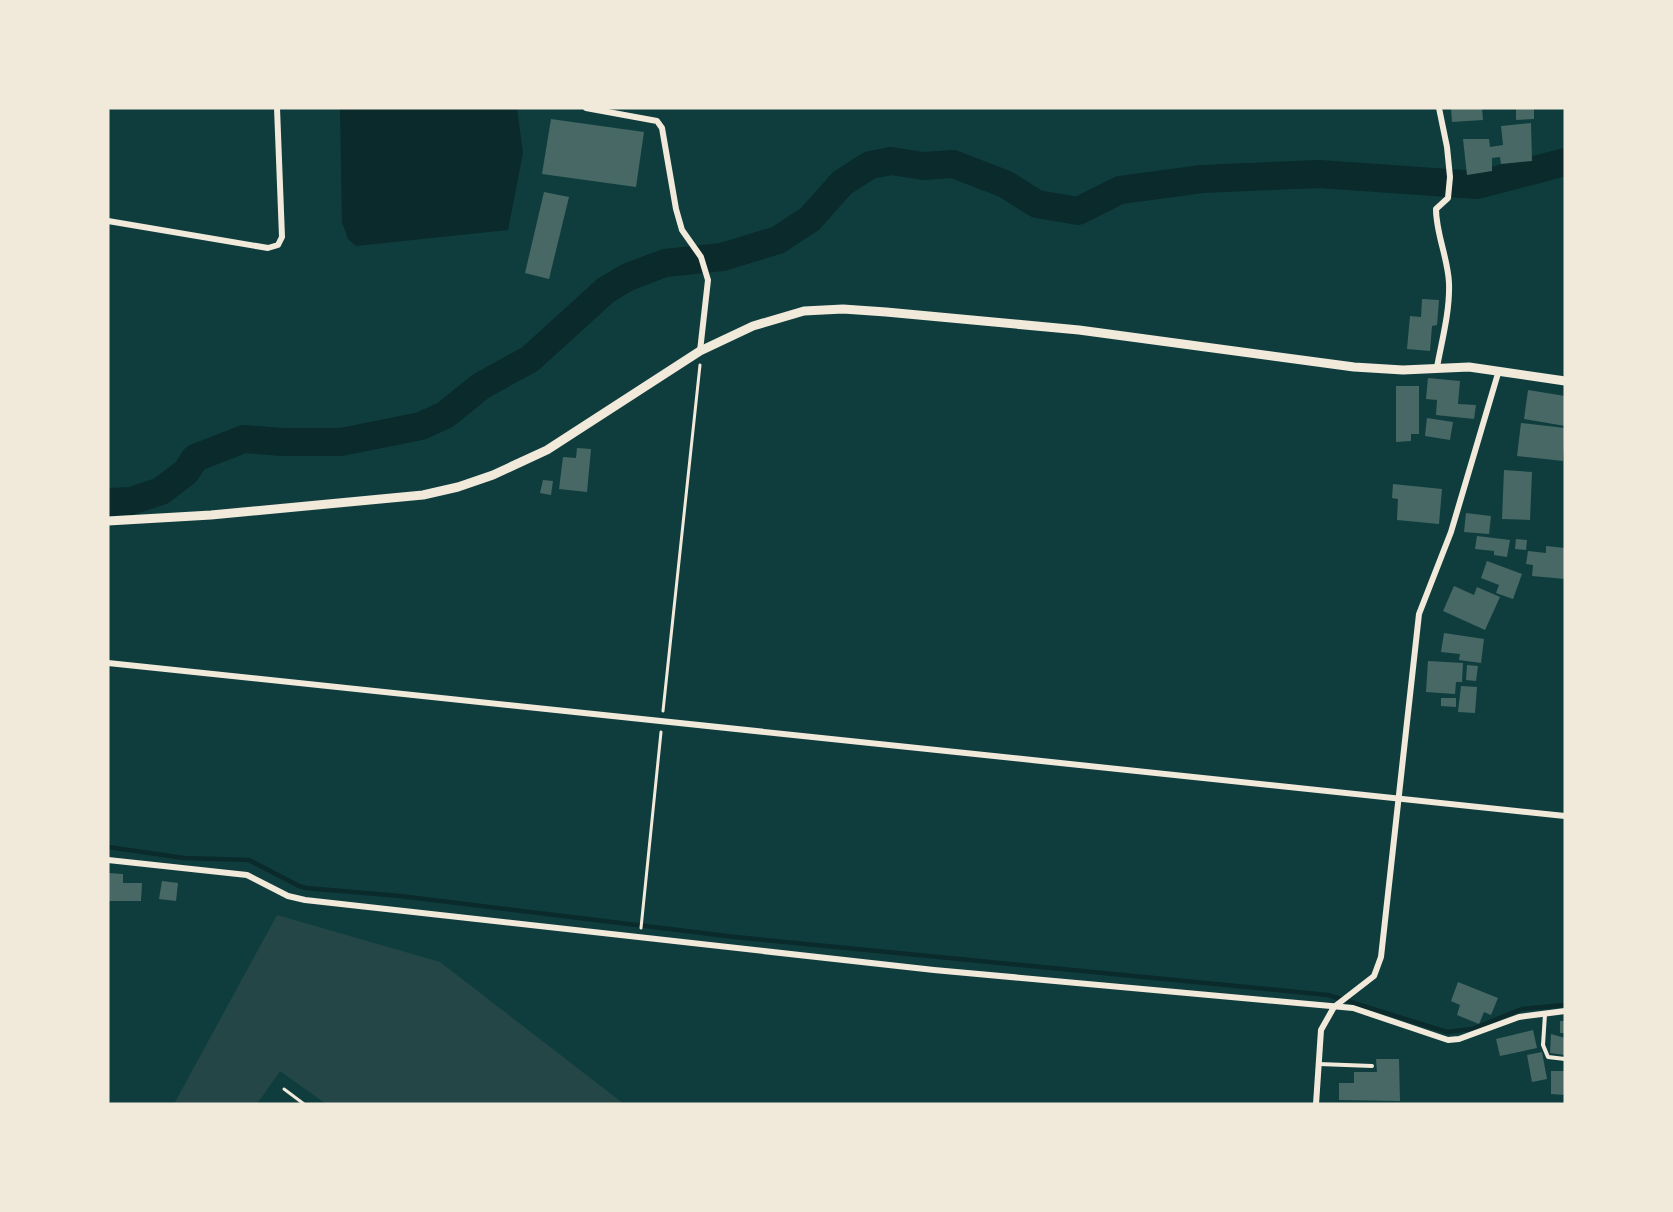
<svg xmlns="http://www.w3.org/2000/svg" width="1673" height="1212" viewBox="0 0 1673 1212" font-family="'Sofia Sans Condensed',sans-serif">
  <style>
    .green { fill: #244646 }
    .water { fill: #0a2a2b }
    .lines { fill: none; stroke-linecap: round; stroke-linejoin: round }
    .stream { stroke: #0a2a2b; stroke-width: 4.5 }
    .river { stroke: #0a2a2b; stroke-width: 28 }
    .building { fill: #486865 }
    .path { stroke: #f1e9da; stroke-width: 3 }
    .service { stroke: #f1e9da; stroke-width: 4 }
    .minor { stroke: #f1e9da; stroke-width: 6 }
    .tertiary { stroke: #f1e9da; stroke-width: 9 }
  </style>
  <rect width="100%" height="100%" fill="#0f3d3e"/>
  <path class="green" d="M277 915 440 962 624 1104H326L280 1071 257 1104H174Z"/>
  <path class="water" d="M340 108H517L523 153 508 230 356 246 348 239 342 222Z"/>
  <g class="lines">
    <path class="stream" d="M108 847 184 858 249 860 299 886 306 888 400 896 735 937 1328 995 1447 1032 1472 1029 1522 1009 1565 1005"/>
    <path class="river" d="M108 502 131 501 161 491 186 472 195 458 244 439 282 442H341L421 426 445 415 481 386 530 359 606 290 628 277 665 263 722 257 778 240 810 219 842 183 870 165 891 161 923 166 953 164 1005 184 1037 204 1078 211 1120 190 1202 179 1319 174 1477 185 1565 162"/>
  </g>
  <g class="building">
    <path d="M1451 108H1482L1483 120 1452 122Z"/>
    <path d="M1516 108H1534V119L1516 120Z"/>
    <path d="M551 119 644 132 636 187 542 174Z"/>
    <path d="M1531 123 1532 161 1501 164 1500 157 1492 158V171L1467 175 1463 139H1489L1490 147 1503 145 1501 126Z"/>
    <path d="M544 192 569 197 549 279 525 273Z"/>
    <path d="M1422 299 1439 300 1437 325 1432 326 1430 351 1407 349 1410 316 1421 317Z"/>
    <path d="M1428 378 1460 381 1458 404 1476 405 1474 419 1436 415 1437 400 1426 399Z"/>
    <path d="M1396 386H1419V434H1411V441L1396 442Z"/>
    <path d="M1528 390 1565 396V426L1524 419Z"/>
    <path d="M1427 418 1453 422 1450 440 1425 436Z"/>
    <path d="M1521 423 1565 428 1563 461 1517 456Z"/>
    <path d="M577 448 591 449 587 492 559 489 563 457 576 458Z"/>
    <path d="M1504 470 1532 472 1530 520 1502 519Z"/>
    <path d="M543 480 553 481 551 495 540 493Z"/>
    <path d="M1393 484 1442 489 1439 524 1397 520 1398 499 1392 498Z"/>
    <path d="M1466 513 1491 516 1489 534 1464 532Z"/>
    <path d="M1477 536 1510 540 1507 557 1494 555V551L1475 549Z"/>
    <path d="M1516 539 1527 540 1526 550 1515 549Z"/>
    <path d="M1546 546 1565 548V579L1532 576 1533 565 1526 564 1528 551 1546 553Z"/>
    <path d="M1487 561 1522 574 1513 599 1496 593 1499 585 1481 578Z"/>
    <path d="M1454 586 1474 595 1477 587 1500 597 1485 630 1443 611Z"/>
    <path d="M1444 633 1484 639 1481 663 1459 660 1460 654 1441 652Z"/>
    <path d="M1428 661 1463 663 1462 682H1456L1455 694 1426 692Z"/>
    <path d="M1467 665 1478 666 1476 681 1466 680Z"/>
    <path d="M1461 686 1477 687 1475 713 1458 712Z"/>
    <path d="M1441 698H1456V707L1441 706Z"/>
    <path d="M108 873 123 874V883H142L141 901H108Z"/>
    <path d="M162 881 178 883 176 901 159 899Z"/>
    <path d="M1458 982 1498 998 1491 1015 1484 1012 1479 1024 1457 1015 1460 1005 1451 1001Z"/>
    <rect x="1560" y="1021" width="5" height="12"/>
    <path d="M1533 1030 1537 1048 1500 1056 1496 1039Z"/>
    <path d="M1551 1034 1565 1038V1055L1550 1053Z"/>
    <path d="M1542 1052 1547 1079 1532 1082 1527 1055Z"/>
    <path d="M1376 1059H1399L1400 1101 1339 1100V1083H1354V1072H1377Z"/>
    <path d="M1551 1071H1565V1095L1551 1094Z"/>
  </g>
  <g class="lines">
    <g class="path">
      <path d="M663 711 700 365"/>
      <path d="M641 928 661 732"/>
      <path d="M284 1089 304 1104"/>
    </g>
    <g class="service">
      <path d="M1545 1014 1543 1045 1548 1057 1565 1059"/>
      <path d="M1319 1064 1372 1066"/>
    </g>
    <g class="minor">
      <path d="M586 108 657 121 662 128 676 209 682 230 701 257 708 280 700 351"/>
      <path d="M108 221 268 248 278 245 282 237 277 108"/>
      <path d="M1437 367C1442 340 1450 311 1449 283 1448 258 1436 234 1436 209L1448 198 1450 177 1447 147 1439 108"/>
      <path d="M108 663 1565 816"/>
      <path d="M108 860 247 875 288 896 305 900 934 970 1353 1008 1448 1040 1459 1039 1519 1017 1565 1011"/>
      <path d="M1316 1104 1321 1030 1334 1007 1374 976 1381 957 1419 614 1451 532 1499 370"/>
    </g>
    <path class="tertiary" d="M108 521 211 515 423 495 458 487 493 475 547 450 700 351 753 326 804 311 843 309 886 312 1079 330 1354 367 1403 370 1469 367 1565 381"/>
  </g>
  <rect width="1673" height="1212" fill="none" stroke="#f1e9da" stroke-width="219"/>
</svg>
